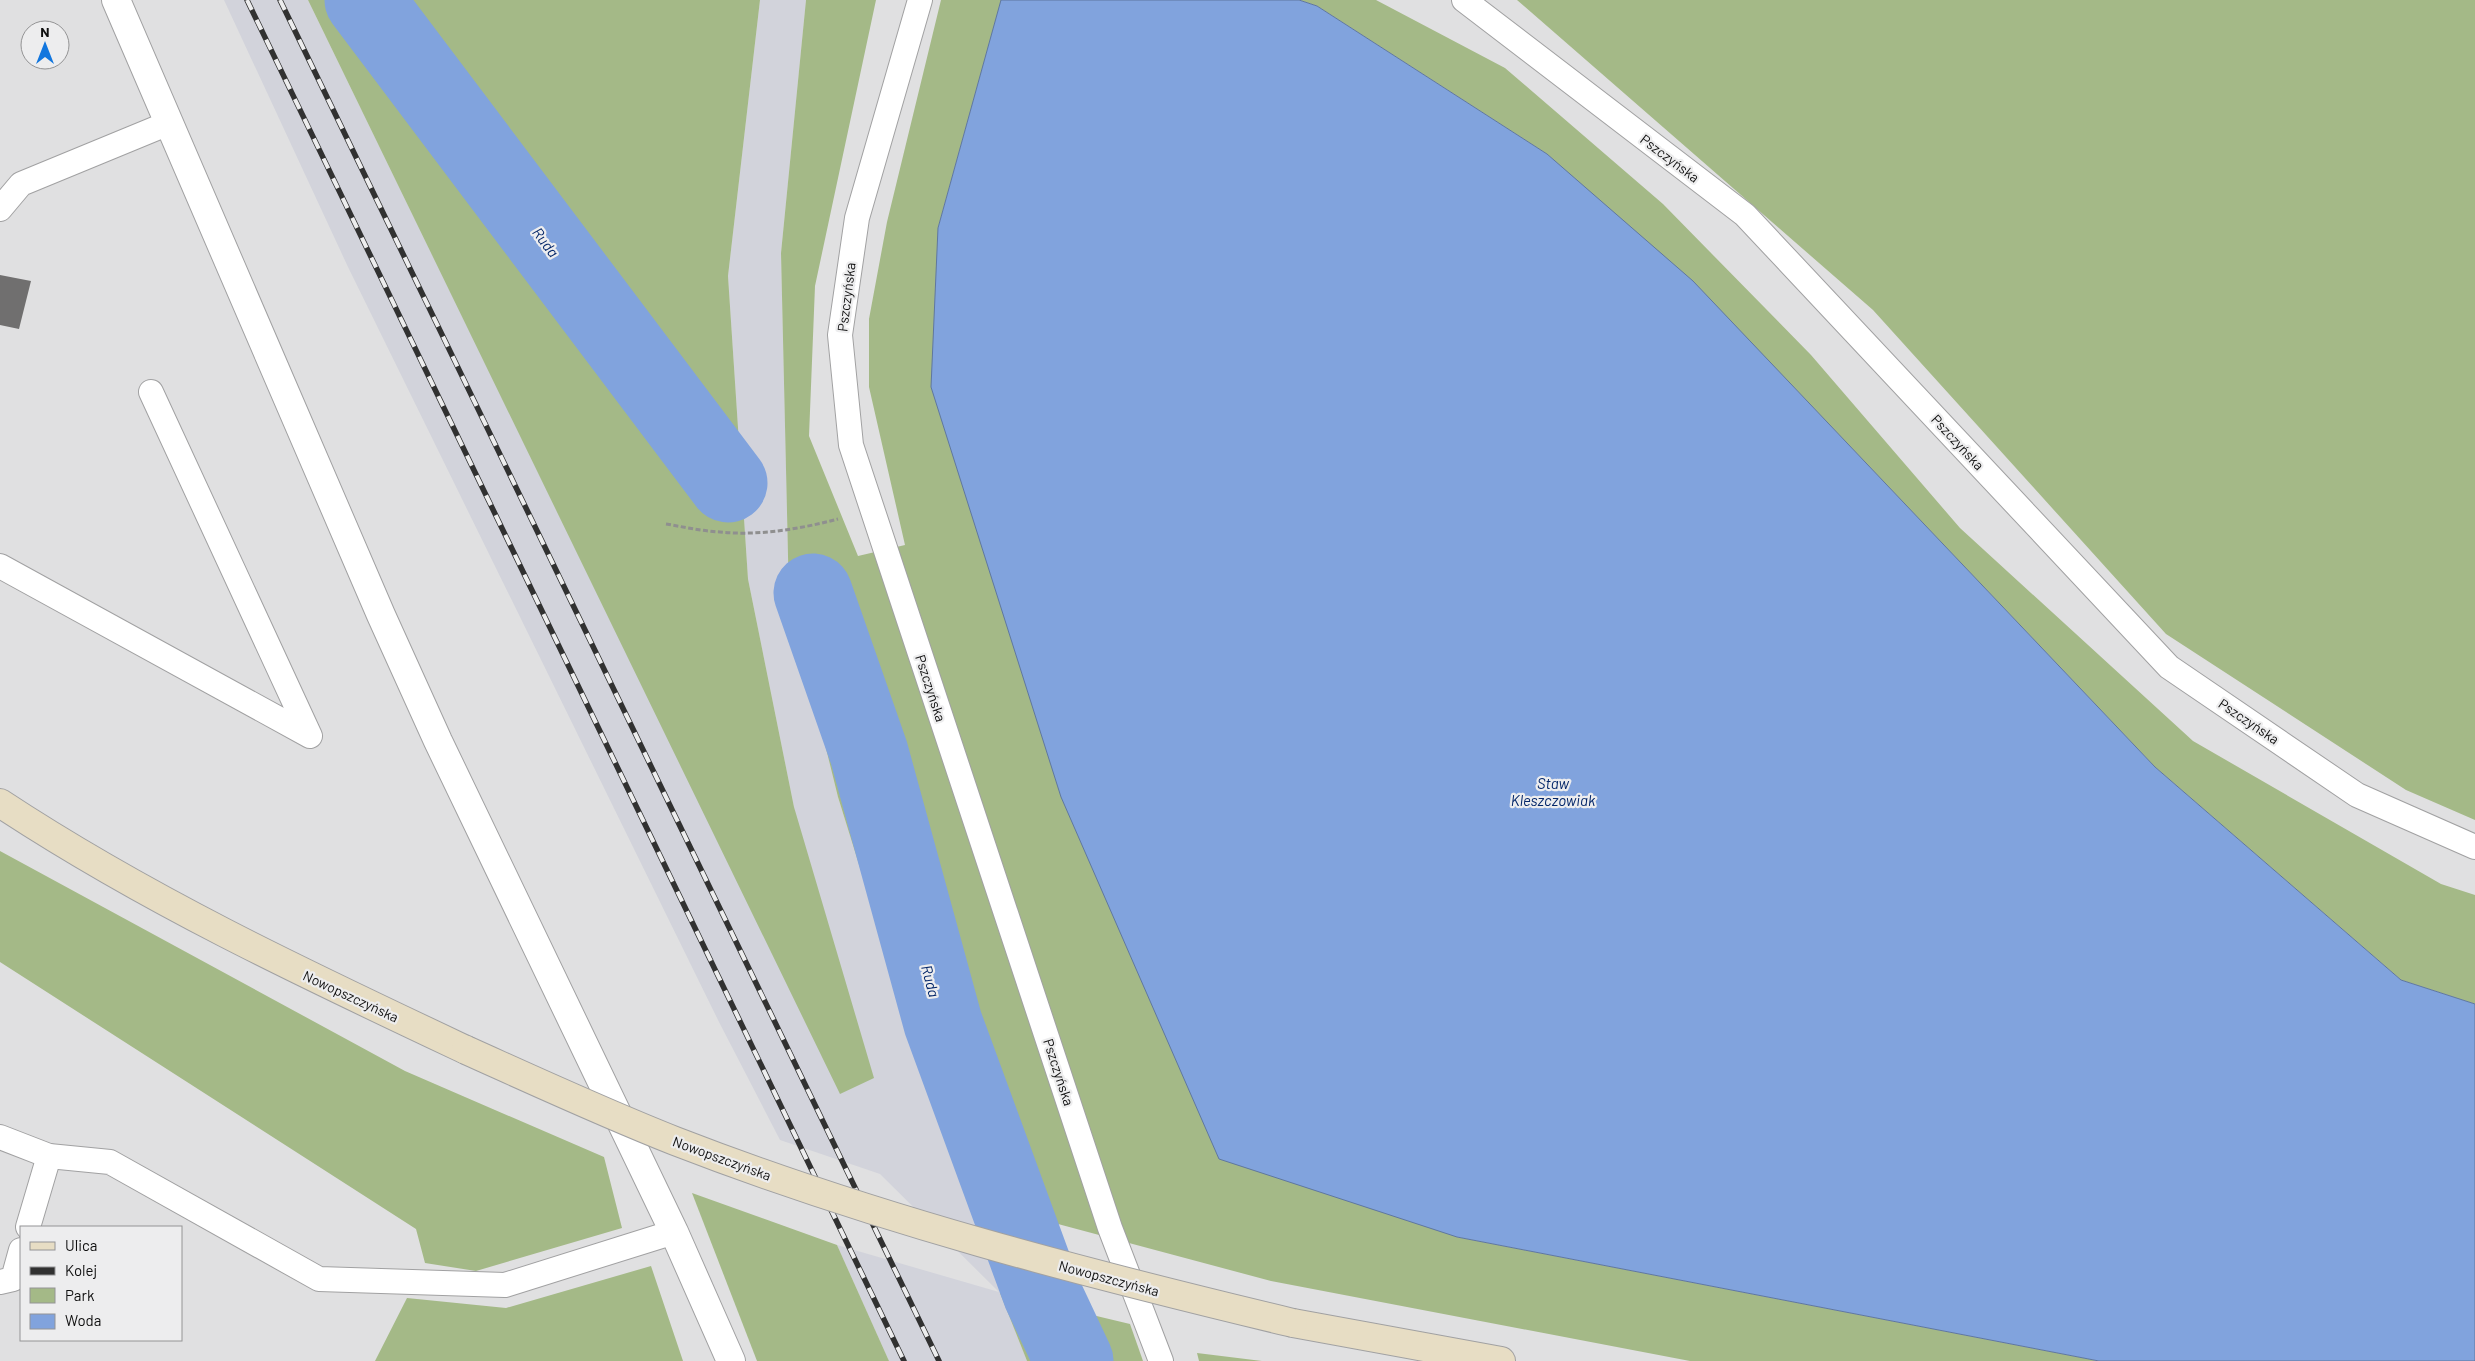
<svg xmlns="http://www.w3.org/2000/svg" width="2475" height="1361" viewBox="0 0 2475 1361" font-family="Barlow,sans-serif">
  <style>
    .built { fill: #d2d3db }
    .green { fill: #a4b987 }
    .water { fill: #81a3dd; stroke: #5f779f }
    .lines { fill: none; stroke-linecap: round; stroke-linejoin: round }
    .river { stroke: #81a3dd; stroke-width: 79 }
    .building { fill: #706f6f }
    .service-casing { stroke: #a1a1a2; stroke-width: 26 }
    .minor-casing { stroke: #a1a1a2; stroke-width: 30 }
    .secondary-casing { stroke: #a1a1a2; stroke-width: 30 }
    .path { stroke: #8f8f8f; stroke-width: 3; stroke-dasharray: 5 2.5; stroke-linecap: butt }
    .service { stroke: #fff; stroke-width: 24 }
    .minor { stroke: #fff; stroke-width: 28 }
    .secondary { stroke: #e7ddc4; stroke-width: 28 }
    .rail-casing { stroke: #313131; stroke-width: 5.5 }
    .rail { stroke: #ededee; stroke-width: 4; stroke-dasharray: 11; stroke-linecap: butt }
    .secondary-bridge-casing { stroke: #a1a1a2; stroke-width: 30; stroke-linecap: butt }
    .secondary-bridge { stroke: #e7ddc4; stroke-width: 28 }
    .labels { text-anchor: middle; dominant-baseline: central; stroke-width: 4.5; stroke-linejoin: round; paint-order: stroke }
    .street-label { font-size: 14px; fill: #0f0f0f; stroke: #ededee }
    .water-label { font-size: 15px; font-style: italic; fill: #032669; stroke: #ededee }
  </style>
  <rect width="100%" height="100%" fill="#e0e0e1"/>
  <path class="built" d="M224 0H308L841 1094 794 807 748 579 728 276 760 0H806L781 253 789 599 838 797 934 1106 972 1201 1000 1292 1027 1361H889L837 1245 999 1292 880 1174 780 1140 719 1022 348 267Z"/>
  <g class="green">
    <path d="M308 0H760L728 276 748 579 794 807 874 1078 840 1094Z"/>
    <path d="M806 0H876L815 286 809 436 858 556 905 545 869 387V319L887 222 941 0H1004L1000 5 938 228 1457 1237 2099 1361H1690L1271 1281 972 1201 934 1106 838 797 789 599 781 253Z"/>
    <path d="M1299 0H1376L1505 68 1663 204 1811 355 1960 528 2193 741 2441 884 2475 895V1004L2401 980 2155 767 1782 375 1547 154 1317 6Z"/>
    <path d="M1517 0H2475V820L2406 790 2166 634 1873 310Z"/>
    <path d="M0 851 405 1071 604 1157 622 1228 476 1271 425 1263 416 1229 0 962Z"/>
    <path d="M692 1193 837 1245 889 1361H757Z"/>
    <path d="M651 1266 683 1361H375L407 1298 506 1308Z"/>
    <path d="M1000 1293 1130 1324 1143 1361H1027Z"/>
    <path d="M1197 1353 1262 1361H1199Z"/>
  </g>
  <path class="water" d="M1001 0H1299L1317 6 1547 154 1693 281 2155 767 2401 980 2475 1004V1361H2099L1457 1237 1219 1159 1061 797 931 387 938 228Z"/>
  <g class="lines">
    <g class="river">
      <path d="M364 0 728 483"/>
      <path d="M813 593 869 753 943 1023 1042 1293 1074 1361"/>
    </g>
  </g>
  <path class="building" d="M0 275 31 281 19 329 0 325Z"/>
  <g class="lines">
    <defs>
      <g id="service">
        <path d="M920 0 857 218 840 335 851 445 1110 1228 1161 1361"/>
        <path d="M1464 0 1745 215 2169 667 2357 795 2475 847"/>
        <path d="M0 209 21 184 169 123"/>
        <path d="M0 566 310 736 151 392"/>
        <path d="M0 1137 49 1156 110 1162 319 1279 505 1285 674 1232"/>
        <path d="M28 1227 49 1156"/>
        <path d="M0 1282 13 1279 21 1250"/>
      </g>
      <path id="minor" d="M116 0 381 615 438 741 674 1232 731 1361"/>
      <g id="secondary">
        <path d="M0 803C147 900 307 975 466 1050"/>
        <path d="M1293 1323 1501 1361"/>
      </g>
    </defs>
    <use href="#service" class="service-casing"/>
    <use href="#minor" class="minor-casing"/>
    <use href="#secondary" class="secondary-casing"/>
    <path class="path" d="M666 524C684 527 702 531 720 532 759 536 800 529 838 519"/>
    <use href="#service" class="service"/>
    <use href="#minor" class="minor"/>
    <use href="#secondary" class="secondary"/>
    <defs>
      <g id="rail">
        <path d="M247 0 904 1361"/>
        <path d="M280 0 939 1361"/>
      </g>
    </defs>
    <use href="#rail" class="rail-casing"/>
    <use href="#rail" class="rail"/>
    <defs>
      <path id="secondary-bridge" d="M466 1050C535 1081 604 1113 675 1141 876 1219 1084 1273 1293 1323"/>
    </defs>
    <use href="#secondary-bridge" class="secondary-bridge-casing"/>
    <use href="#secondary-bridge" class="secondary-bridge"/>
  </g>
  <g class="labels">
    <g class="street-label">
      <text transform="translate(1670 158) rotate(37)">Pszczyńska</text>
      <text transform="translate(846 297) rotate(-83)">Pszczyńska</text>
      <text transform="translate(1958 442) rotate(47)">Pszczyńska</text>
      <text transform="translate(931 688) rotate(72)">Pszczyńska</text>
      <text transform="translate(2249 721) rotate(34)">Pszczyńska</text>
      <text transform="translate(351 996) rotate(25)">Nowopszczyńska</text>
      <text transform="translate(1059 1072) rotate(72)">Pszczyńska</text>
      <text transform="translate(722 1158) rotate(20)">Nowopszczyńska</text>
      <text transform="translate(1109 1278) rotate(15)">Nowopszczyńska</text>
    </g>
    <g class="water-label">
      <text transform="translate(546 242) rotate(53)">Ruda</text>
      <text x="1553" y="783">Staw<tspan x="1553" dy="17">Kleszczowiak</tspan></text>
      <text transform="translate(931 981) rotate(75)">Ruda</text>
    </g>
  </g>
  <rect x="20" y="1226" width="162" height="115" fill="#ededee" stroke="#949495"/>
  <rect x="30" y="1242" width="25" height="8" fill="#e7ddc4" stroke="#949495"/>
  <text x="65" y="1251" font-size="15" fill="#0f0f0f">Ulica</text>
  <rect x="30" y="1267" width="25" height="8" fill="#313131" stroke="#949495"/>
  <text x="65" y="1276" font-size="15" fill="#0f0f0f">Kolej</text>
  <rect x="30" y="1288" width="25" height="15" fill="#a4b987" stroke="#949495"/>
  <text x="65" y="1301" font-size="15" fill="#0f0f0f">Park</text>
  <rect x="30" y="1314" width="25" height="15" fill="#81a3dd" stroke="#949495"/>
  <text x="65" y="1326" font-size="15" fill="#0f0f0f">Woda</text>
  <g transform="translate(45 45)"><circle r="24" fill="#ededee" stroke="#949495"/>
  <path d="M0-4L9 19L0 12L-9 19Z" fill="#1176de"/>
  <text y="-8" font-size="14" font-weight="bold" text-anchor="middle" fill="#0f0f0f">N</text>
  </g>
</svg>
